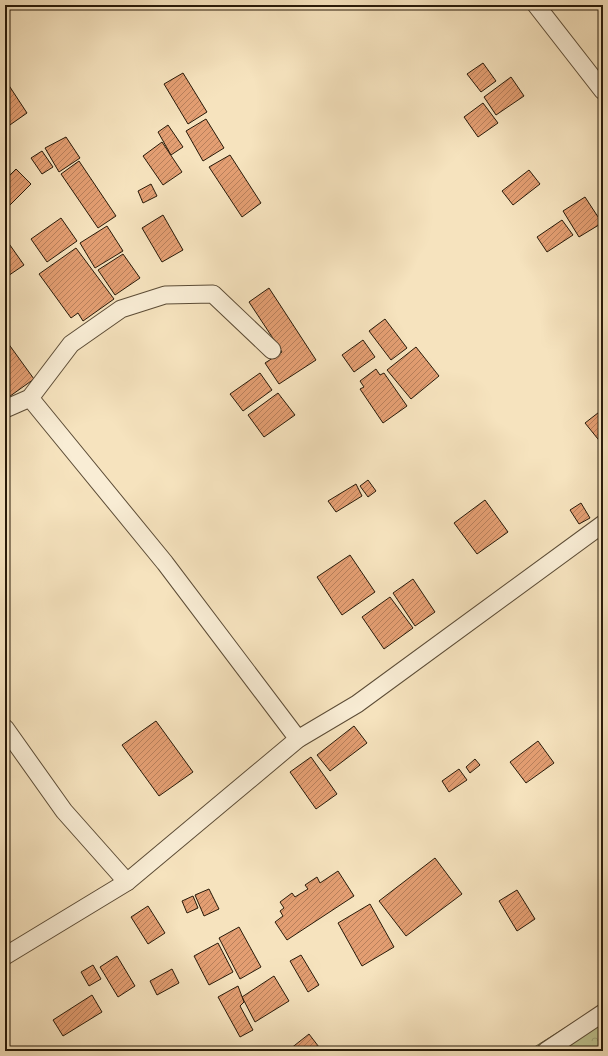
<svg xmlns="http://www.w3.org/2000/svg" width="608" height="1056" viewBox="0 0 608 1056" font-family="'Gentium Book Plus',serif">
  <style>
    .forest { fill: url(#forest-crowns); stroke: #736e4c }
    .building { fill: url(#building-hatch); stroke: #281a09 }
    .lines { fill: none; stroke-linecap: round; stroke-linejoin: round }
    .minor-casing { stroke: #5c4c36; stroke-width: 19 }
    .minor { stroke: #f9edd5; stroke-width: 17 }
  </style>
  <defs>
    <pattern id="forest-crowns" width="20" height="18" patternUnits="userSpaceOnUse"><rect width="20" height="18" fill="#bec390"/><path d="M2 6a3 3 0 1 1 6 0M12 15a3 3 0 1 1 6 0" fill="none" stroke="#a3a77b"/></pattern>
    <pattern id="building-hatch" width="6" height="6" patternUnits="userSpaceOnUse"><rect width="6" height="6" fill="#e39e72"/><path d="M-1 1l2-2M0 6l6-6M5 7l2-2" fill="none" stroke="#b8805c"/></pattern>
  </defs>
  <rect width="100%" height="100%" fill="#f6e3be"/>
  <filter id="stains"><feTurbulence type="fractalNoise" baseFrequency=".005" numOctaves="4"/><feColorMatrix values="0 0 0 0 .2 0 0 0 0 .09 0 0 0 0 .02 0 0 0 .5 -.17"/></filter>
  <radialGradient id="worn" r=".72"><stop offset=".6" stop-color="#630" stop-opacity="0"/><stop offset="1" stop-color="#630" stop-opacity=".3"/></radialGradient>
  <path class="forest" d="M603 1004V1051H528Z"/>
  <g class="building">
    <path d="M483 63 496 81 481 92 467 74Z"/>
    <path d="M183 73 207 112 188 124 164 84Z"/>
    <path d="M511 77 524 96 496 115 484 97Z"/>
    <path d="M8 84 27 113 7 127 5 124V85Z"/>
    <path d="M483 103 498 123 478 137 464 117Z"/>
    <path d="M206 119 224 148 203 161 186 131Z"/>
    <path d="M168 125 183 147 171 155 158 132Z"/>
    <path d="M66 137 80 158 59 172 45 148Z"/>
    <path d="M162 142 182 172 163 185 143 156Z"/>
    <path d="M42 151 53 167 42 174 31 158Z"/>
    <path d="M230 155 261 203 242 217 209 167Z"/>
    <path d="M79 161 116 216 98 228 61 174Z"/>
    <path d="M16 169 31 184 7 208 5 206V180Z"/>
    <path d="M529 170 540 184 513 205 502 191Z"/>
    <path d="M151 184 157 196 143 203 138 191Z"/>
    <path d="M585 197 602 223 579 237 563 211Z"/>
    <path d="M163 215 183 250 162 262 142 228Z"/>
    <path d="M61 218 77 241 47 262 31 239Z"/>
    <path d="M562 220 573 235 547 252 537 237Z"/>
    <path d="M107 226 123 251 95 268 80 243Z"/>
    <path d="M5 238 24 265 5 278Z"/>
    <path d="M76 248 114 299 83 321 78 313 71 318 39 274Z"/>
    <path d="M123 254 140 278 115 295 98 270Z"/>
    <path d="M269 288 316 360 279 384 265 363 282 352 249 302Z"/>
    <path d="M385 319 407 348 391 360 369 331Z"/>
    <path d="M5 339 34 379 6 399 5 397Z"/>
    <path d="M363 340 375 357 354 372 342 355Z"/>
    <path d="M416 347 439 376 411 399 387 370Z"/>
    <path d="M376 369 380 375 384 373 407 406 383 423 360 389 364 387 360 381Z"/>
    <path d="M260 373 272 390 243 411 230 394Z"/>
    <path d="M278 393 295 415 264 437 248 415Z"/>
    <path d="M603 409V444H602L585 423Z"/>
    <path d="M368 480 376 491 368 497 360 486Z"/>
    <path d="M356 484 362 496 336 512 328 501Z"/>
    <path d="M485 500 508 532 477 554 454 523Z"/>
    <path d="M581 503 590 518 579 524 570 510Z"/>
    <path d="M350 555 375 592 342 615 317 577Z"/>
    <path d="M413 579 435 612 415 626 393 593Z"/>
    <path d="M390 597 413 628 384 649 362 617Z"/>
    <path d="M156 721 193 772 159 796 122 745Z"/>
    <path d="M354 726 367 743 330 771 317 755Z"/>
    <path d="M538 741 554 763 526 783 510 762Z"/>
    <path d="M311 757 337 794 316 809 290 772Z"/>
    <path d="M475 759 480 765 470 773 466 767Z"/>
    <path d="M459 769 467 780 449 792 442 781Z"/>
    <path d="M435 858 462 894 406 936 379 901Z"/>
    <path d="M338 871 354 896 287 940 275 922 283 916 280 911 284 908 280 902 292 893 295 897 308 889 305 885 317 877 320 883Z"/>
    <path d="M209 889 219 909 204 916 195 895Z"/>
    <path d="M517 890 535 919 517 931 499 901Z"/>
    <path d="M193 896 198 908 187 913 182 901Z"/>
    <path d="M370 904 394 947 362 966 338 923Z"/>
    <path d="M148 906 165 933 148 944 131 917Z"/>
    <path d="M239 927 261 967 240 979 219 938Z"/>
    <path d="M218 943 233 972 209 985 194 956Z"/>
    <path d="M301 955 319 985 308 992 290 961Z"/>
    <path d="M117 956 135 986 118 997 100 967Z"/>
    <path d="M93 965 101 979 89 986 81 972Z"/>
    <path d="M172 969 179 983 157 995 150 981Z"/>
    <path d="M274 976 289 1001 255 1022 242 997Z"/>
    <path d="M238 986 244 1002 240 1006 253 1030 240 1037 218 997Z"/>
    <path d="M92 995 102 1012 63 1036 53 1020Z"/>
    <path d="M309 1034 322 1051H291L290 1049Z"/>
    <path d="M27 1047 30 1051H21Z"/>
  </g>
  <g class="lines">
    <defs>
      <g id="minor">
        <path d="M536 5 603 91"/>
        <path d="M30 398 165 563 298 739"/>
        <path d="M5 409 30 398 71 344 121 309 165 295 213 294 272 350"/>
        <path d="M5 728 64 811 127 882"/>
        <path d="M5 956 127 882 298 739 357 704 603 524"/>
        <path d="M546 1051 603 1013"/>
      </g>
    </defs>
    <use href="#minor" class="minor-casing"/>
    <use href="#minor" class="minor"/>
  </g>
  <rect width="608" height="1056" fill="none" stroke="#f6e3be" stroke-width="20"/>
  <rect x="6" y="6" width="596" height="1044" fill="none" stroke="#281a09" stroke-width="2"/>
  <rect x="10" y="10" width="588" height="1036" fill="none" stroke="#281a09"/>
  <rect width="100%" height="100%" filter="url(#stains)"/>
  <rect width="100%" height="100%" fill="url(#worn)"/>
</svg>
